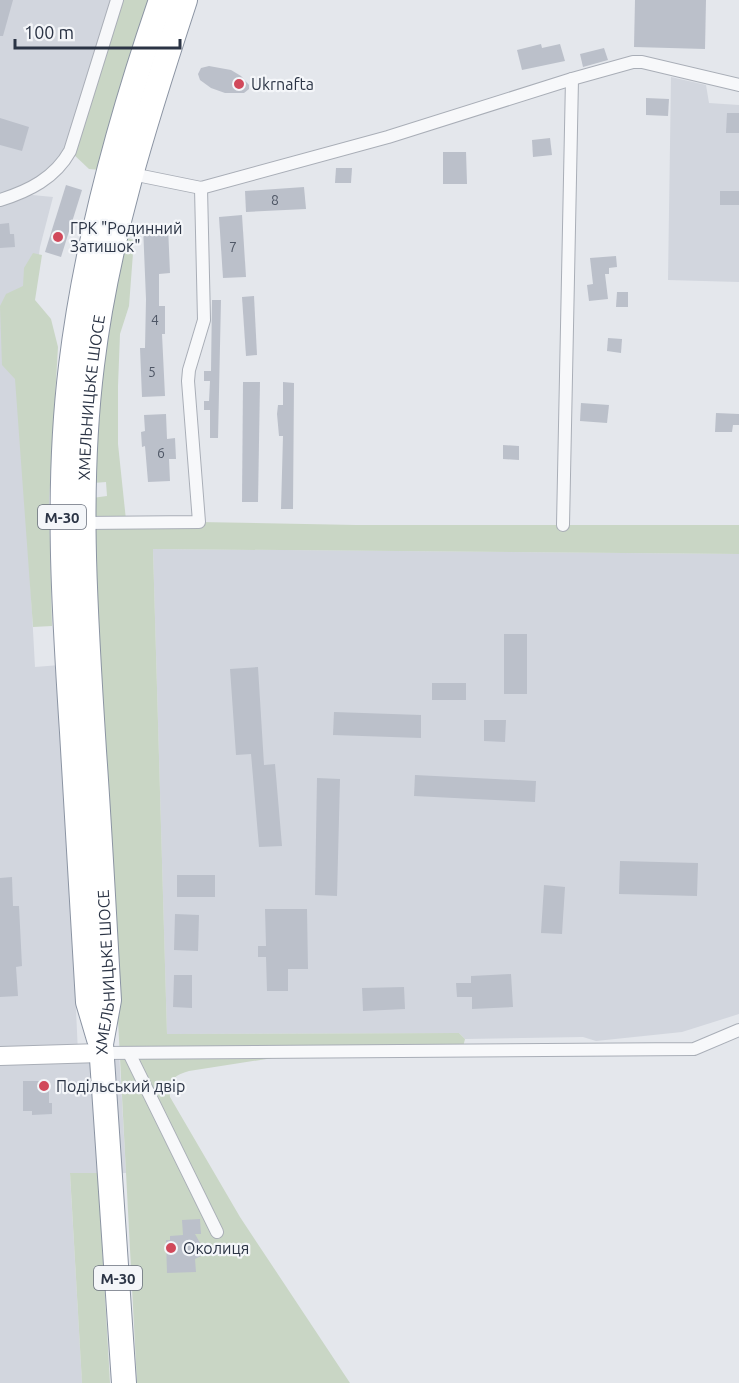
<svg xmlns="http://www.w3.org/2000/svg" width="739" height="1383" viewBox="0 0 739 1383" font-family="Ubuntu,sans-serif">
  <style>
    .built { fill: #d2d6de }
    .green { fill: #c9d6c5 }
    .building { fill: #bbc0ca }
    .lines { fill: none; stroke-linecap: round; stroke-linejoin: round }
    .street-casing { stroke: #a9aeb7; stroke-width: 14 }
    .secondary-casing { stroke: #a9aeb7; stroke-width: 20 }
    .highway-casing { stroke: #8b94a3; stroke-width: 26 }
    .street { stroke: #f7f8fa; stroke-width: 12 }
    .secondary { stroke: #fff; stroke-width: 18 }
    .highway { stroke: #fff; stroke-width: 24 }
    .poi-dot { fill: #d1495b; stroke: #f4f6f9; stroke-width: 2 }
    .labels { text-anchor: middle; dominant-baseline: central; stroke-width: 4.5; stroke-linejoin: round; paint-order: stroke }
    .number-label { font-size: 14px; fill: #4f5766 }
    .shield { fill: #f4f6f9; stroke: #676e7b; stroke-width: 1.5 }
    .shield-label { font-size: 15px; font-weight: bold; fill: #2b3445 }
    .poi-label { font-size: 16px; fill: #2b3445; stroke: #f4f6f9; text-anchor: start }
    .street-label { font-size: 16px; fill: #2b3445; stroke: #f4f6f9 }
  </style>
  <rect width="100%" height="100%" fill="#e4e7ec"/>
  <g class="built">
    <path d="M0 0H117L70 151 22 194 53 197 40 247 33 298 15 301 35 667 60 665 78 1053H119L122 1101 126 1173 70 1174 82 1383H0Z"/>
    <path d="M671 77 706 85 709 103 739 105V282L668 280Z"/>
    <path d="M153 549 739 554V1014L682 1032 596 1041 583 1037 465 1039 459 1033 167 1034Z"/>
  </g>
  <g class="green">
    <path d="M117 0H154L100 170 89 169 70 151Z"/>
    <path d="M125 237 134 240 129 306 120 334 118 386V444L126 520H92V498L107 496 106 482 93 483 105 327Z"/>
    <path d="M33 253 42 255 35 300 51 319 58 347 49 502 52 626 33 627 15 379 2 365 0 306 6 294 23 286 24 268Z"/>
    <path d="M199 522 356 525H739V554L153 549 167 1034 459 1033 465 1039 462 1051H318L189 1071C174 1075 168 1081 170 1097L240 1217 350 1383H137L92 523Z"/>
    <path d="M70 1173H98L110 1383H82Z"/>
  </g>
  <g class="building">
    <path d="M0 0H13L3 36H0Z"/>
    <path d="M635 0H706L705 49 634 47Z"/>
    <path d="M541 44 542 48 560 44 565 61 522 70 517 50Z"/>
    <path d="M604 48 608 60 583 67 580 54Z"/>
    <path d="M209 66 231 70 241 76 249 85V89L244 93H225L211 88 200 80 198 74 201 68Z"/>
    <path d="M646 98 669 99 668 116 646 115Z"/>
    <path d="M727 113H739V133H726Z"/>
    <path d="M0 118 29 127 22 151 0 145Z"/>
    <path d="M550 138 552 155 533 157 532 140Z"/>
    <path d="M443 152H466L467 184H443Z"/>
    <path d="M336 168H352L351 183H335Z"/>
    <path d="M66 185 82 190 61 257 45 252Z"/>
    <path d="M304 187 306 209 246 212 245 191Z"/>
    <rect x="720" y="191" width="19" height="14"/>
    <path d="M242 215 246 277 223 278 219 217Z"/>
    <path d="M9 223 10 234H14L15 247 0 248V224Z"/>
    <path d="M143 226H168L170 273 159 274V306H165V334H162L165 396 142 397 140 348H145L146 299Z"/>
    <path d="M616 256 617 267 609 268V274H605L608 299 589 301 587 285 593 284 590 258Z"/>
    <path d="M617 292H628V307H616Z"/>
    <path d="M254 296 257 355 246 356 242 297Z"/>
    <path d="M212 300H221L218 438H210V410H204V401H209L210 381H204V371H211Z"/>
    <path d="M608 338 622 339 621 353 607 351Z"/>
    <path d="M243 382H260L258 502H242Z"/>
    <path d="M283 382 294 383 293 509H281L283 436H279L277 414 278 405H283Z"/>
    <path d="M581 403 609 405 607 423 580 421Z"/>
    <path d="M716 413 739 414V425H733L732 432H715Z"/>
    <path d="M166 414 167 439 175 438 176 459H169L170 481 148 482 145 446 142 447 141 432 145 431 144 415Z"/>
    <path d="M503 445 519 446V460L503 459Z"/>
    <rect x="504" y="634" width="23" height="60"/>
    <path d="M258 667 264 765 275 764 282 846 259 847 251 754 236 755 230 669Z"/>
    <rect x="432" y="683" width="34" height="17"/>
    <path d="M334 712 421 715V738L333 735Z"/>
    <path d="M484 720H506L505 742 484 741Z"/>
    <path d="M415 775 536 781 535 802 414 796Z"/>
    <path d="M317 778 340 779 337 896 315 895Z"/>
    <path d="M620 861 698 863 697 896 619 894Z"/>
    <rect x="177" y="875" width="38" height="22"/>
    <path d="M12 877 13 906H19L22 966 16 967 18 996 0 997V878Z"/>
    <path d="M544 885 565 887 562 934 541 933Z"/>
    <path d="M265 909H307L308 969H288V991H267L266 957H258V946H266Z"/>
    <path d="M175 914 199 915 198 951 174 950Z"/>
    <path d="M511 974 513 1007 472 1009V997H457L456 983H471V976Z"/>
    <path d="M174 975H192V1008L173 1007Z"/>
    <path d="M404 987 405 1009 363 1011 362 988Z"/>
    <path d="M23 1081H49V1103H52V1114L32 1115V1111H23Z"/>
    <path d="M200 1219 201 1234H195L204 1250 201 1256 195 1259 196 1272 167 1273 166 1240H170V1236L183 1235 182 1220Z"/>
  </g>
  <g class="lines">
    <defs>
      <g id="street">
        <path d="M132 174 201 188 388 137 572 79 633 62H642L739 85"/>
        <path d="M0 200C29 191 55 178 70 151L117 0"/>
        <path d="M83 523 199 522 188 381 189 370 204 320 201 188"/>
        <path d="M563 525 572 79"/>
        <path d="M101 1053 694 1049 739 1030"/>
        <path d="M129 1053 217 1232"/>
      </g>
      <path id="secondary" d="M0 1056 101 1053"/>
      <g id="highway">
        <path d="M99 1039 88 1002C83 912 78 822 72 732 64 610 56 488 71 366 86 241 120 119 161 0"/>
        <path id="s1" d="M124 1383 101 1044 109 1000C104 917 100 834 94 751 86 622 76 493 92 365 107 240 146 119 185 0"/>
      </g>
    </defs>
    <use href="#street" class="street-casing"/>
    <use href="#secondary" class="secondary-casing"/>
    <use href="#highway" class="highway-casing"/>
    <use href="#street" class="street"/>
    <use href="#secondary" class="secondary"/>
    <use href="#highway" class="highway"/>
  </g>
  <g class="poi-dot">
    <circle cx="239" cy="84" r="6"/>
    <circle cx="58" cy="237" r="6"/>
    <circle cx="44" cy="1086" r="6"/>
    <circle cx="171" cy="1248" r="6"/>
  </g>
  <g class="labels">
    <g class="number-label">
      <text x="275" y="200">8</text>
      <text x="233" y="247">7</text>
      <text x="155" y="320">4</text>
      <text x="152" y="372">5</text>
      <text x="161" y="453">6</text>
    </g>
    <g class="shield">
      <rect x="38" y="505" width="48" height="24" rx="4.5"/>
      <rect x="94" y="1266" width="48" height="24" rx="4.5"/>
    </g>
    <g class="shield-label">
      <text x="62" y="517">М-30</text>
      <text x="118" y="1278">М-30</text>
    </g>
    <g class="poi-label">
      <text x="251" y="84">Ukrnafta</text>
      <text x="70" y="228">ГРК "Родинний<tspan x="70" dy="18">Затишок"</tspan></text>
      <text x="56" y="1086">Подільський двір</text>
      <text x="183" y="1248">Околиця</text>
    </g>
    <g class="street-label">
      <text stroke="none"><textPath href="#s1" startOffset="988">ХМЕЛЬНИЦЬКЕ ШОСЕ</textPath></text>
      <text stroke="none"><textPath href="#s1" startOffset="412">ХМЕЛЬНИЦЬКЕ ШОСЕ</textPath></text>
    </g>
  </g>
  <path d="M15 39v9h165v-9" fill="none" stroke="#2b3445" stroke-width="3"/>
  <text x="24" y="39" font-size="18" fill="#2b3445" stroke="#f4f6f9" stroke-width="4.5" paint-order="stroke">100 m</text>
</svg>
